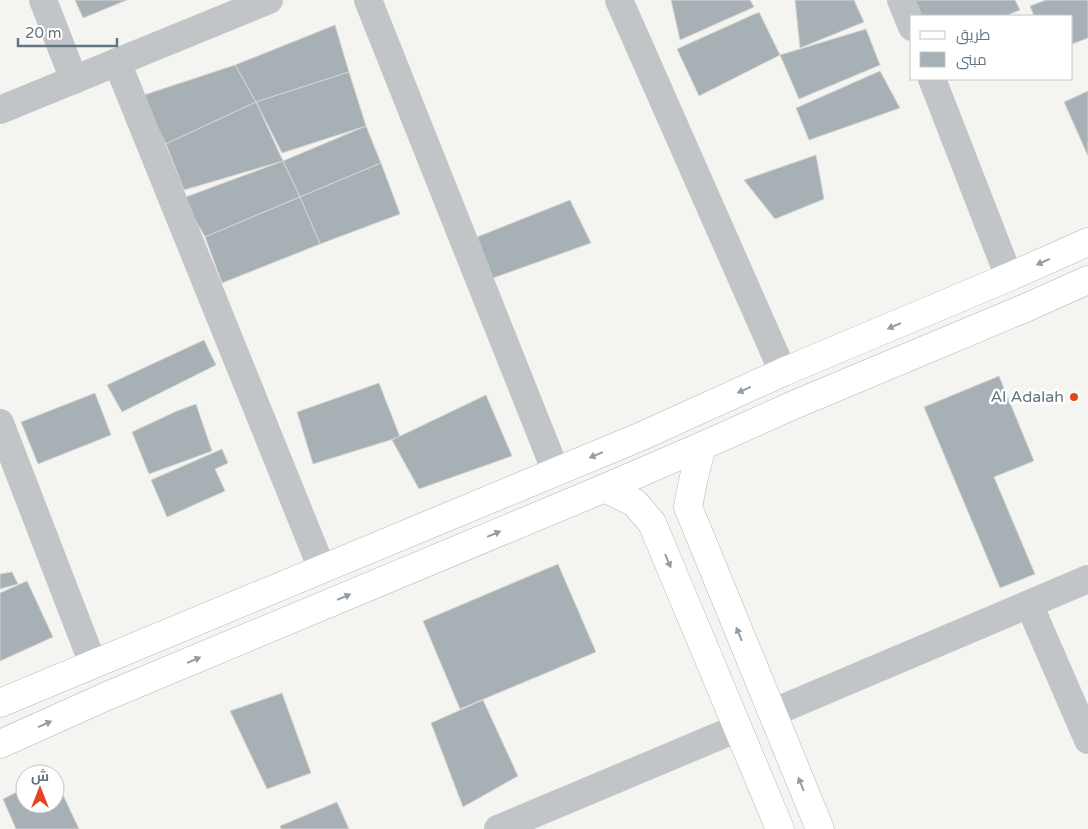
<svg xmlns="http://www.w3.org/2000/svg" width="1088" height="829" viewBox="0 0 1088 829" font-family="'Varela Round',Cairo,sans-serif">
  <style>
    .building { fill: #a7b0b5; stroke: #d5d5d3 }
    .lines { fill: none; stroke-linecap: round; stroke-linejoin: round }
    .secondary-casing { stroke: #b1b7bb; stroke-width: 29 }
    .street { stroke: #c1c5c8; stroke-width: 28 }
    .secondary { stroke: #fff; stroke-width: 28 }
    .oneway { fill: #929ea7 }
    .poi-dot { fill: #e44420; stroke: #fff; stroke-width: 2 }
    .labels { text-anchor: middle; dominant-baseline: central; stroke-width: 5; stroke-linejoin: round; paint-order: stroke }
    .poi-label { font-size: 16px; fill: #637581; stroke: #fff; text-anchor: end }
  </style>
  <rect width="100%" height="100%" fill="#f4f4f0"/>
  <g class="building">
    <path d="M75 0H127L83 18Z"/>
    <path d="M671 0H750L754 7 680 40Z"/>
    <path d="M795 0H854L864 22 800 48Z"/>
    <path d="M911 0H1015L1020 10 1005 16H918Z"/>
    <path d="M1046 0H1088V38L1072 44V16H1034L1030 6Z"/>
    <path d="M759 12 780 55 699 96 677 49Z"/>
    <path d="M335 25 349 72 256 102 235 65Z"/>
    <path d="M866 29 880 65 799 99 780 55Z"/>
    <path d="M235 65 256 102 166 144 141 96Z"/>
    <path d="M880 71 900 108 809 140 796 108Z"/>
    <path d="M349 72 366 126 282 153 256 102Z"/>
    <path d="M1088 91V156L1064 102Z"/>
    <path d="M256 102 283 161 184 190 166 144Z"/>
    <path d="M366 126 381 163 300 197 283 161Z"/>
    <path d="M816 155 824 199 775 219 744 180Z"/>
    <path d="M283 161 300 197 205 237 183 198Z"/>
    <path d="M381 163 400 214 320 244 300 197Z"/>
    <path d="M300 197 320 244 222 283 205 237Z"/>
    <path d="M570 200 591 243 493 278 477 237Z"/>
    <path d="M204 340 216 365 122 412 107 385Z"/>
    <path d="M999 376 1034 461 994 477 1035 574 1000 588 924 407Z"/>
    <path d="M379 383 400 437 313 464 297 412Z"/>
    <path d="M95 393 111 435 38 464 21 422Z"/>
    <path d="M486 395 512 456 419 489 392 440Z"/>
    <path d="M196 404 212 451 149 474 132 432 177 411Z"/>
    <path d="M222 449 228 463 215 469 225 491 167 517 151 480Z"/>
    <path d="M558 564 596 652 460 709 423 621Z"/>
    <path d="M12 572 18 584 0 589V574Z"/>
    <path d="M27 581 53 637 0 661V593Z"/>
    <path d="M282 693 311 773 267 789 230 711Z"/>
    <path d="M483 700 518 776 463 807 431 723Z"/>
    <path d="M55 778 79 829H16L3 799 25 788V804H55Z"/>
    <path d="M337 802 349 829H281L280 826Z"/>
  </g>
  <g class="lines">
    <defs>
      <g id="secondary">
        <path d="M702 446 693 481 688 507 820 829"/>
        <path d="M605 488 635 503 652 523 780 829"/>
        <path d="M0 703 642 436 783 372 1009 277 1088 242"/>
        <path d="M0 744 107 696 605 488 702 446 796 404 1023 309 1088 280"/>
      </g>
    </defs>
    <use href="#secondary" class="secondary-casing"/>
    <g class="street">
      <path d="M43 0 74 80"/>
      <path d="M368 0 556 472"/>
      <path d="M619 0 783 372"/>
      <path d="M901 0 912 27"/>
      <path d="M117 62 322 569"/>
      <path d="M932 79 1009 277"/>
      <path d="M0 110 269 0"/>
      <path d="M0 423 93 664"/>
      <path d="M1029 604 1088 740"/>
      <path d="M772 713 1088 579"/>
      <path d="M498 829 738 728"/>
    </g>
    <use href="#secondary" class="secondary"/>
  </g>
  <defs><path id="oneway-solid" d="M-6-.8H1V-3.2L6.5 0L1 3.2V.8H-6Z" transform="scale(1.25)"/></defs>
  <g class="oneway">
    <use href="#oneway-solid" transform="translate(1043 262) rotate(156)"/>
    <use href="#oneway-solid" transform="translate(894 326) rotate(157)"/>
    <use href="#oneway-solid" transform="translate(744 390) rotate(156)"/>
    <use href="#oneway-solid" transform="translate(596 455) rotate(157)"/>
    <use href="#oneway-solid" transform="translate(494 534) rotate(-23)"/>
    <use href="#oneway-solid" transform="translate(668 561) rotate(67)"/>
    <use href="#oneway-solid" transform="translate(344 597) rotate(-23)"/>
    <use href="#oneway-solid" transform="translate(739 634) rotate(-112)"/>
    <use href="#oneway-solid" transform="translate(194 660) rotate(-23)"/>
    <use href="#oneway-solid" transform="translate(45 724) rotate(-24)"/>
    <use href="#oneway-solid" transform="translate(801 784) rotate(-112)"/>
  </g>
  <circle class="poi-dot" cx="1074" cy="397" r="5"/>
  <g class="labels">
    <g class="poi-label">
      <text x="1064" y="397">Al Adalah</text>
    </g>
  </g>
  <rect x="910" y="15" width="162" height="65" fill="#ffffff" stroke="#c1c8cd"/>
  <rect x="920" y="31" width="25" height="8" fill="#ffffff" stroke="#c1c8cd"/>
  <text x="956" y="40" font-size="15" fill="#637581">طريق</text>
  <rect x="920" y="52" width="25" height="15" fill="#a7b0b5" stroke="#c1c8cd"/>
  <text x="956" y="65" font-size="15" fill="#637581">مبنى</text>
  <g transform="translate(40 789)"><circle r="24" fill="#ffffff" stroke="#c1c8cd"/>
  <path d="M0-4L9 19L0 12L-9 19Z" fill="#e44420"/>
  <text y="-8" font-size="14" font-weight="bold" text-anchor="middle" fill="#637581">ش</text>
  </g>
  <path d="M18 38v8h99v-8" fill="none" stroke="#637581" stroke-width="2.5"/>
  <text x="25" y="38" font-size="15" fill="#637581" stroke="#ffffff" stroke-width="4" paint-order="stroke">20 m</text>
</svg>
